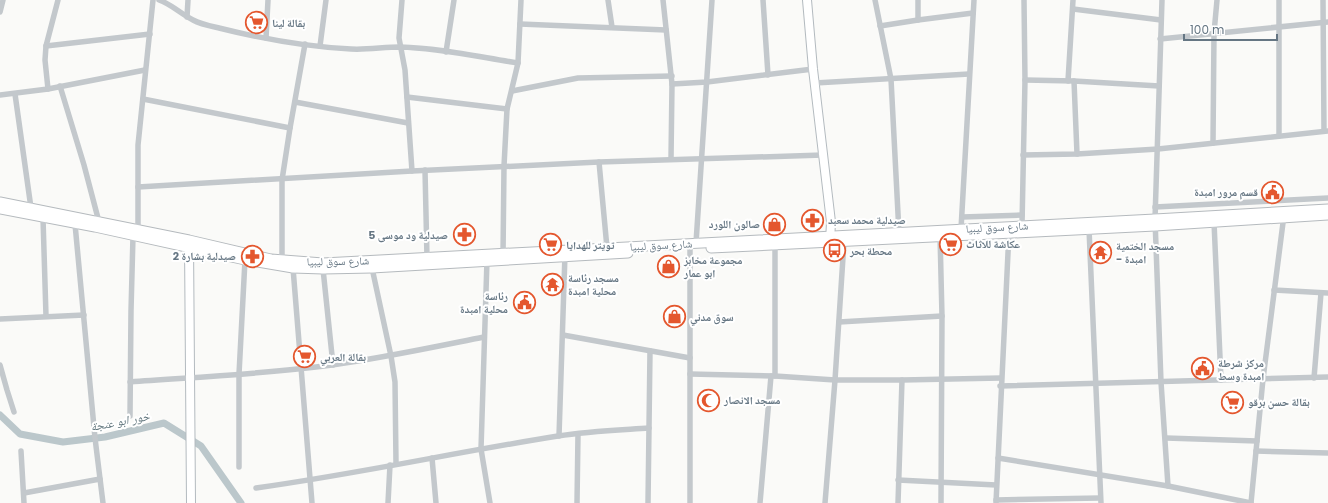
<svg xmlns="http://www.w3.org/2000/svg" width="1328" height="503" viewBox="0 0 1328 503" font-family="Poppins,'Noto Naskh Arabic',sans-serif">
  <style>
    .lines { fill: none; stroke-linecap: round; stroke-linejoin: round }
    .canal { stroke: #bbc7cb; stroke-width: 7 }
    .secondary-casing { stroke: #b3babf; stroke-width: 10 }
    .primary-casing { stroke: #b5babe; stroke-width: 11 }
    .street { stroke: #c3c8cc; stroke-width: 5.5 }
    .secondary { stroke: #fff; stroke-width: 8 }
    .primary { stroke: #fff; stroke-width: 9 }
    .labels { text-anchor: middle; dominant-baseline: central; stroke-width: 4; stroke-linejoin: round; paint-order: stroke }
    .poi-label { font-size: 11px; font-weight: bold; fill: #657683; stroke: #fff; text-anchor: start }
    .street-label { font-size: 11px; fill: #657683; stroke: #fff }
    .water-label { font-size: 12px; font-style: italic; fill: #60757c; stroke: #fff }
  </style>
  <rect width="100%" height="100%" fill="#fafaf8"/>
  <g class="lines">
    <path class="canal" d="M0 415 20 434 63 442 105 437 164 423 201 446 241 503"/>
    <defs>
      <g id="secondary">
        <path d="M807 0 813 69 831 222 830 242"/>
        <path d="M189 242 191 503"/>
      </g>
      <g id="primary">
        <path d="M0 202 189 240 271 259 323 263 1155 219 1328 209"/>
        <path d="M0 209 95 227 245 260 293 268 323 269 372 268 628 253"/>
        <path d="M711 248 1155 226 1328 215"/>
      </g>
    </defs>
    <use href="#secondary" class="secondary-casing"/>
    <use href="#primary" class="primary-casing"/>
    <g class="street">
      <path d="M159 0C171 4 181 14 193 20 200 24 210 26 219 28 259 38 309 47 351 49 367 50 384 47 400 47 439 48 479 57 518 63"/>
      <path d="M402 0 399 38 405 70 412 171"/>
      <path d="M608 0 612 27"/>
      <path d="M663 0 672 84 671 159"/>
      <path d="M763 0 768 75"/>
      <path d="M875 0 891 79 899 233"/>
      <path d="M1162 0 1155 219 1161 382 1168 486"/>
      <path d="M1279 0V136"/>
      <path d="M1323 0 1324 131"/>
      <path d="M1073 9 1161 20"/>
      <path d="M0 12 3 0"/>
      <path d="M187 17 188 0"/>
      <path d="M918 20V0"/>
      <path d="M520 24 666 30"/>
      <path d="M880 26 918 20 973 13"/>
      <path d="M266 38 268 0"/>
      <path d="M1160 39 1328 22"/>
      <path d="M46 46 150 34"/>
      <path d="M320 46 326 0"/>
      <path d="M446 52 454 0"/>
      <path d="M1025 80 1074 81 1159 86"/>
      <path d="M1068 81 1073 0"/>
      <path d="M1074 81 1077 154"/>
      <path d="M815 83 969 74"/>
      <path d="M672 84 707 82 813 69"/>
      <path d="M60 86 84 165 99 222"/>
      <path d="M48 89 45 60 46 46 58 0"/>
      <path d="M512 91 578 78 672 76"/>
      <path d="M15 94 31 208"/>
      <path d="M0 95 48 89 145 70"/>
      <path d="M407 97 507 109"/>
      <path d="M143 99 290 128"/>
      <path d="M295 102 408 123"/>
      <path d="M1213 143 1214 33 1217 0"/>
      <path d="M1023 155 1077 154 1158 149 1328 131"/>
      <path d="M599 162 607 248"/>
      <path d="M425 170 427 258"/>
      <path d="M138 187 412 171 599 162 823 155"/>
      <path d="M1155 207 1328 198"/>
      <path d="M962 217 1022 215"/>
      <path d="M43 218 46 316"/>
      <path d="M1214 222 1221 380"/>
      <path d="M75 224 95 438 103 503"/>
      <path d="M1022 225 1025 80 1024 0"/>
      <path d="M961 229 974 0"/>
      <path d="M1089 229 1101 503"/>
      <path d="M138 230V145L153 0"/>
      <path d="M940 235 942 316 941 503"/>
      <path d="M690 243V503"/>
      <path d="M696 243 712 0"/>
      <path d="M775 245V376"/>
      <path d="M503 256 504 166 507 109 518 63 521 0"/>
      <path d="M487 260 481 449 490 503"/>
      <path d="M282 262V180L290 128 305 44"/>
      <path d="M293 268 312 503"/>
      <path d="M372 268 391 356 395 382 396 463"/>
      <path d="M323 269 333 365"/>
      <path d="M1274 290 1328 293"/>
      <path d="M0 319 84 315"/>
      <path d="M839 322 942 316"/>
      <path d="M563 335 690 358"/>
      <path d="M0 365 7 390 14 412"/>
      <path d="M690 374 775 376 835 380H902L1001 378"/>
      <path d="M1314 378 1321 293"/>
      <path d="M130 382C198 377 265 374 332 365 383 358 434 347 484 337"/>
      <path d="M1000 386 1328 377"/>
      <path d="M130 416 131 311 133 236"/>
      <path d="M559 436 565 254"/>
      <path d="M1166 438 1257 441"/>
      <path d="M21 451 24 503"/>
      <path d="M1256 451 1328 453"/>
      <path d="M432 458 436 503"/>
      <path d="M998 458 1168 486 1251 503"/>
      <path d="M239 467V374L245 260"/>
      <path d="M898 480 996 485"/>
      <path d="M256 488C357 474 457 452 558 436 588 431 619 430 649 428"/>
      <path d="M24 493 100 479"/>
      <path d="M996 500 1100 498"/>
      <path d="M388 503 390 465"/>
      <path d="M577 503 578 434"/>
      <path d="M648 503 650 351"/>
      <path d="M760 503 771 376"/>
      <path d="M825 503 835 380 844 242"/>
      <path d="M898 503 902 380"/>
      <path d="M996 503 1009 232"/>
      <path d="M1251 503 1263 379 1284 215"/>
    </g>
    <use href="#secondary" class="secondary"/>
    <use href="#primary" class="primary"/>
  </g>
  <defs>
    <symbol id="supermarket-ring" viewBox="-11 -11 22 22"><circle r="9.5" fill="#fff" stroke="#e4572e" stroke-width="1.5"/><path d="M-6-5.5h2.5l.6 2H6L4.5 2H-2.5L-4.4-4H-6ZM-1.5 3.2a1.3 1.3 0 1 0 .1 0ZM3 3.2a1.3 1.3 0 1 0 .1 0Z" fill="#e4572e"/></symbol>
    <symbol id="civic-ring" viewBox="-11 -11 22 22"><circle r="9.5" fill="#fff" stroke="#e4572e" stroke-width="1.5"/><path d="M-.6-6.5H3V-4.5H.6V-3L4-1V1h2V6H-6V1h2V-1L-.6-3ZM-1.2 2.5V6h2.4V2.5Z" fill="#e4572e"/></symbol>
    <symbol id="pharmacy-ring" viewBox="-11 -11 22 22"><circle r="9.5" fill="#fff" stroke="#e4572e" stroke-width="1.5"/><path d="M-2-6h4v4h4v4h-4v4h-4v-4h-4v-4h4Z" fill="#e4572e"/></symbol>
    <symbol id="shop-ring" viewBox="-11 -11 22 22"><circle r="9.5" fill="#fff" stroke="#e4572e" stroke-width="1.5"/><path d="M-5-2.5h2.3a2.7 3.5 0 0 1 5.4 0H5L5.5 6h-11ZM-1.5-2.5h3a1.5 2.3 0 0 0-3 0Z" fill="#e4572e"/></symbol>
    <symbol id="bus-ring" viewBox="-11 -11 22 22"><circle r="9.5" fill="#fff" stroke="#e4572e" stroke-width="1.5"/><path d="M-5-6H5V4H4V6H2V4H-2V6H-4V4H-5ZM-3.5-4V0h7V-4ZM-3.5 1.2v1.5H-2V1.2ZM2 1.2v1.5H3.5V1.2Z" fill="#e4572e"/></symbol>
    <symbol id="temple-ring" viewBox="-11 -11 22 22"><circle r="9.5" fill="#fff" stroke="#e4572e" stroke-width="1.5"/><path d="M0-6L5-2H3V0L6.5 2.5H4V6H1.5V3h-3V6H-4V2.5H-6.5L-3 0V-2H-5Z" fill="#e4572e"/></symbol>
    <symbol id="mosque-ring" viewBox="-11 -11 22 22"><circle r="9.5" fill="#fff" stroke="#e4572e" stroke-width="1.5"/><path d="M3.5-4.9A6 6 0 1 0 3.5 4.9A5 5 0 1 1 3.5-4.9Z" fill="#e4572e"/></symbol>
  </defs>
  <g fill-rule="evenodd">
    <use href="#supermarket-ring" x="244" y="10" width="25" height="25"/>
    <use href="#civic-ring" x="1260" y="180" width="25" height="25"/>
    <use href="#pharmacy-ring" x="800" y="208" width="25" height="25"/>
    <use href="#shop-ring" x="762" y="212" width="25" height="25"/>
    <use href="#pharmacy-ring" x="452" y="222" width="25" height="25"/>
    <use href="#supermarket-ring" x="938" y="232" width="25" height="25"/>
    <use href="#supermarket-ring" x="538" y="232" width="25" height="25"/>
    <use href="#bus-ring" x="822" y="238" width="25" height="25"/>
    <use href="#temple-ring" x="1088" y="240" width="25" height="25"/>
    <use href="#pharmacy-ring" x="240" y="244" width="25" height="25"/>
    <use href="#shop-ring" x="656" y="254" width="25" height="25"/>
    <use href="#temple-ring" x="540" y="272" width="25" height="25"/>
    <use href="#civic-ring" x="512" y="290" width="25" height="25"/>
    <use href="#shop-ring" x="662" y="304" width="25" height="25"/>
    <use href="#supermarket-ring" x="292" y="344" width="25" height="25"/>
    <use href="#civic-ring" x="1190" y="356" width="25" height="25"/>
    <use href="#mosque-ring" x="696" y="388" width="25" height="25"/>
    <use href="#supermarket-ring" x="1220" y="390" width="25" height="25"/>
  </g>
  <g class="labels">
    <g class="poi-label">
      <text x="272" y="23">بقالة لينا</text>
      <text x="1258" y="192" text-anchor="end">قسم مرور امبدة</text>
      <text x="828" y="220">صيدلية محمد سعبد</text>
      <text x="760" y="224" text-anchor="end">صالون اللورد</text>
      <text x="448" y="235" text-anchor="end">صيدلية ود موسى 5</text>
      <text x="966" y="244">عكاشة للاثاث</text>
      <text x="566" y="245">تويتر للهدايا</text>
      <text x="1116" y="246">مسجد الختمية<tspan x="1116" dy="13">- امبدة</tspan></text>
      <text x="850" y="251">محطة بحر</text>
      <text x="236" y="256" text-anchor="end">صيدلية بشارة 2</text>
      <text x="684" y="260">مجموعة مخابز<tspan x="684" dy="13">ابو عمار</tspan></text>
      <text x="568" y="278">مسجد رئاسة<tspan x="568" dy="13">محلية امبدة</tspan></text>
      <text x="508" y="296" text-anchor="end">رئاسة<tspan x="508" dy="13">محلية امبدة</tspan></text>
      <text x="690" y="317">سوق مدني</text>
      <text x="320" y="357">بقالة العربي</text>
      <text x="1218" y="363">مركز شرطة<tspan x="1218" dy="13">امبدة وسط</tspan></text>
      <text x="724" y="400">مسجد الانصار</text>
      <text x="1248" y="402">بقالة حسن برقو</text>
    </g>
    <g class="street-label">
      <text transform="translate(997 227) rotate(-3)">شارع سوق ليبيا</text>
      <text transform="translate(661 245) rotate(-3)">شارع سوق ليبيا</text>
      <text transform="translate(338 261) rotate(-1)">شارع سوق ليبيا</text>
    </g>
    <g class="water-label">
      <text transform="translate(120 421) rotate(-11)">خور ابو عنجة</text>
    </g>
  </g>
  <path d="M1184 34v6h93v-6" fill="none" stroke="#657683" stroke-width="2"/>
  <text x="1190" y="34" font-size="12" fill="#657683" stroke="#ffffff" stroke-width="3" paint-order="stroke">100 m</text>
</svg>
